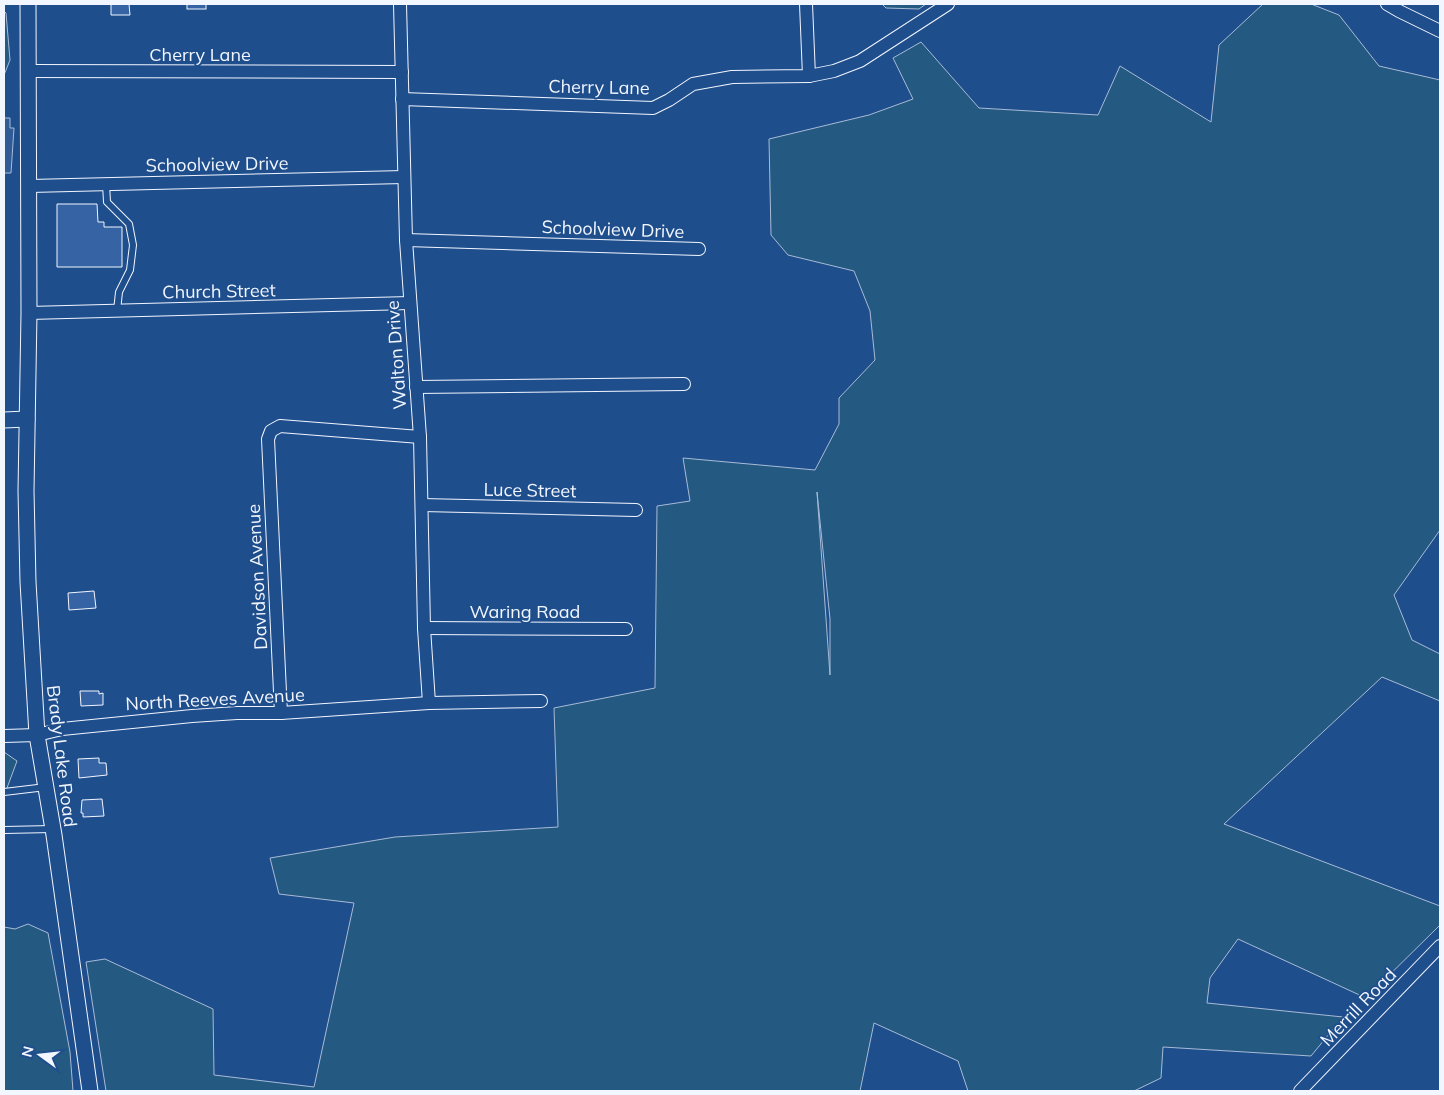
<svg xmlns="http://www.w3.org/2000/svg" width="1444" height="1095" viewBox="0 0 1444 1095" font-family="Mulish,sans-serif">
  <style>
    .green { fill: #245a82; stroke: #a8bbd7; fill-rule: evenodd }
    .parking { fill: #305b95; stroke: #a8bbd7 }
    .building { fill: #3563a3; stroke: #f2f6ff }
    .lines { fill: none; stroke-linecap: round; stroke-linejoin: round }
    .service-casing { stroke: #f2f6ff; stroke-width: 8 }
    .minor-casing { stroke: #f2f6ff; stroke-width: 14 }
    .tertiary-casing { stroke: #f2f6ff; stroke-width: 17 }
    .service { stroke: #1f4e8c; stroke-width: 6 }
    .minor { stroke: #1f4e8c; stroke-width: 12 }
    .tertiary { stroke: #1f4e8c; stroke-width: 15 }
    .labels { text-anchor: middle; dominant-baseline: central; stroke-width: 4; stroke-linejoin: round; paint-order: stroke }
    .street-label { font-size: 18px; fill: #f2f6ff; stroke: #1f4e8c }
  </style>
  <rect width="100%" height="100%" fill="#1f4e8c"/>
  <g class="green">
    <path d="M882 4H926L919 9 886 8Z"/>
    <path d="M1263 4H1311L1339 15 1379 66 1440 80V530L1394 595 1412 640 1440 654V701L1382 677 1224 824 1440 906V925L1366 998 1238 939 1210 978 1207 1003 1343 1017 1311 1056 1163 1047 1161 1078 1134 1091H968L958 1061 874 1023 860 1091H106L86 962 105 959 213 1009 214 1075 314 1087 354 903 279 894 270 858 395 837 558 827 554 708 655 688 657 506 690 501 683 458 815 470 839 424V398L875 360 870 311 854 271 788 255 771 235 769 139 869 115 913 99 893 58 921 42 979 108 1098 115 1120 66 1211 122 1219 45ZM817 492 830 619V675Z"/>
    <path d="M4 11 6 13 10 60 4 75Z"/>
    <path d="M4 752 17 761 4 796Z"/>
    <path d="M28 924 48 933 70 1052 73 1091H4V927L15 929Z"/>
  </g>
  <path class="parking" d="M4 118H10V128H14L11 173H4Z"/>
  <g class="building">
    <path d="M111 4H129L130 15H111Z"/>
    <rect x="187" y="4" width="19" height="5"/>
    <path d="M57 204H97L98 222H104V227H122V267H57Z"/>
    <path d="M94 591 96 608 69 610 68 593Z"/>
    <path d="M80 691H99V694L103 693V705L81 706Z"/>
    <path d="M99 758V763H106L107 775 79 778 78 759Z"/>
    <path d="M102 799 104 816 83 817V813H81L82 800Z"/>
  </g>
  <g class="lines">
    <defs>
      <g id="service">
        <path d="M106 184 107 202 129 224 133 245 130 270 119 292 117 311"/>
        <path d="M4 792 46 787"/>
        <path d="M4 830 52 829"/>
      </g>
      <g id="minor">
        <path d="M400 4 406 240 420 437 424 628 429 703"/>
        <path d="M806 4 809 76"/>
        <path d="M1387 4 1399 11 1440 31"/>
        <path d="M28 71 402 72"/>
        <path d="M402 99 653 108 669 100 693 84 732 77 809 76 834 71 860 61 948 4"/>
        <path d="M30 186 404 177"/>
        <path d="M406 240 699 249"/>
        <path d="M29 313 410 303"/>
        <path d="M416 387 684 384"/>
        <path d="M422 505 636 510"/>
        <path d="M424 628 626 629"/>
        <path d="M281 713 268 439 271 431 280 426 420 437"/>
        <path d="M4 736 37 735 62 729 192 716 237 713H281L429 703 541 701"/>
        <path d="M1300 1091 1440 946"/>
      </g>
      <g id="tertiary">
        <path d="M28 4 29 313 26 491 28 582 37 735 54 835 90 1091"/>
        <path d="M4 420 27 419"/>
      </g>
    </defs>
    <use href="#service" class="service-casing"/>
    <use href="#minor" class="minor-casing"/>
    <use href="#tertiary" class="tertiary-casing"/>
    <use href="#service" class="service"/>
    <use href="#minor" class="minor"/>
    <use href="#tertiary" class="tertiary"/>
  </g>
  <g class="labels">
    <g class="street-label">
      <text x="200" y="54">Cherry Lane</text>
      <text transform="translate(599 87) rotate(1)">Cherry Lane</text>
      <text transform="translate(217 164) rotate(-1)">Schoolview Drive</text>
      <text transform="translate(613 229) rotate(2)">Schoolview Drive</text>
      <text transform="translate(219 291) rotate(-1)">Church Street</text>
      <text transform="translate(396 355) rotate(-94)">Walton Drive</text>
      <text transform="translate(530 490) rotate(1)">Luce Street</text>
      <text transform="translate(257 577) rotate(-93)">Davidson Avenue</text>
      <text x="525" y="611">Waring Road</text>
      <text transform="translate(215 699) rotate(-3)">North Reeves Avenue</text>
      <text transform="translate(62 756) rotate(83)">Brady Lake Road</text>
      <text transform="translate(1358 1007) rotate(-46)">Merrill Road</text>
    </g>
  </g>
  <rect width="1444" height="1095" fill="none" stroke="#f2f6ff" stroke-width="10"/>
  <g transform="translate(40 1055) rotate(285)" stroke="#1f4e8c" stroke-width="4" paint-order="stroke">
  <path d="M0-4L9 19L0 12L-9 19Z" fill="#f2f6ff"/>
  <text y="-8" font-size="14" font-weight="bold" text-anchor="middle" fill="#f2f6ff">N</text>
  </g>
</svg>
